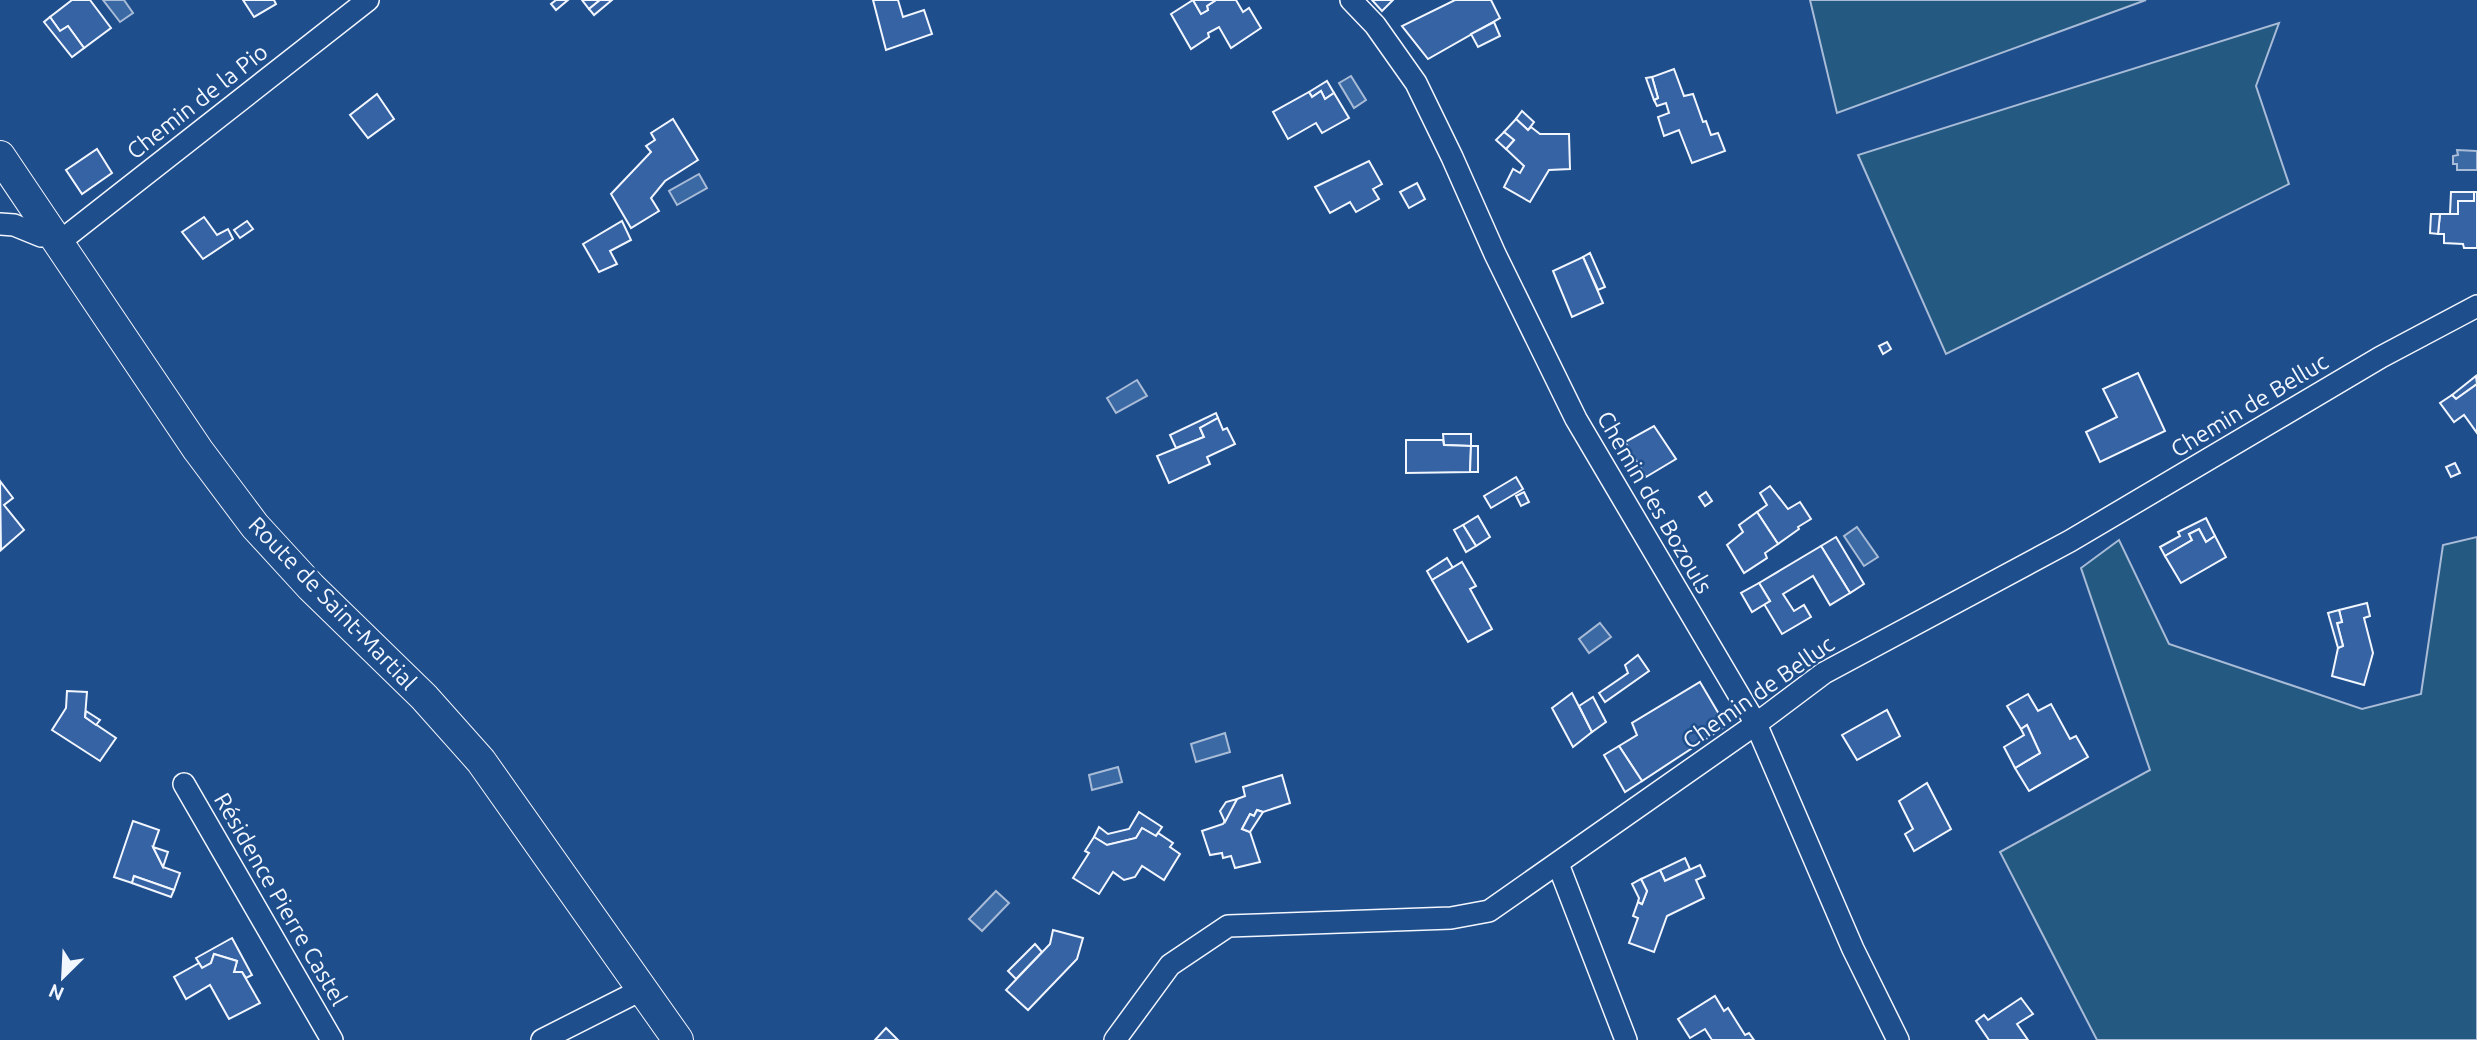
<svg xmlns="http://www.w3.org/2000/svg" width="2477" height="1040" viewBox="0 0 2477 1040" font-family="Ubuntu,sans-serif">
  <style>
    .green { fill: #245a82; stroke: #a8bbd7; stroke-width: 2 }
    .water { fill: #3b69a3; stroke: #a8bbd7; stroke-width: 2 }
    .building { fill: #3563a3; stroke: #f2f6ff; stroke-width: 2 }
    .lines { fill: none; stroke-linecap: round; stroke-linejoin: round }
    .street-casing { stroke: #f2f6ff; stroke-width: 24 }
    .secondary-casing { stroke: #f2f6ff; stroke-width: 32 }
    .street { stroke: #1f4e8c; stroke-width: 21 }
    .secondary { stroke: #1f4e8c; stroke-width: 30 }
    .labels { text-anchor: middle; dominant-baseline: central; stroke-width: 5; stroke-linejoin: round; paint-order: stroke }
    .street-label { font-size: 23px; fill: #f2f6ff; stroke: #1f4e8c }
  </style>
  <rect width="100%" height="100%" fill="#1f4e8c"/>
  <g class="green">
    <path d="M1810 0H2146L1837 113Z"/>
    <path d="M2279 23 2256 86 2289 184 1946 354 1858 155Z"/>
    <path d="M2477 537V1040H2097L2000 852 2150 770 2081 568 2119 540 2169 644 2362 709 2421 694 2443 545Z"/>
  </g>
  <g class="water">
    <path d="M103 0H124L133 13 120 22Z"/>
    <path d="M1351 76 1366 100 1354 108 1339 83Z"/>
    <path d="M2457 150 2477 151V170H2457V164H2453V156L2458 155Z"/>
    <path d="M699 174 707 188 677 205 669 191Z"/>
    <path d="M1137 380 1147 396 1116 413 1107 398Z"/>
    <path d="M1857 527 1878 557 1864 566 1844 536Z"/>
    <path d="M1600 623 1611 637 1589 653 1579 639Z"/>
    <path d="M1225 733 1230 752 1196 762 1191 744Z"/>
    <path d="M1118 767 1122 782 1092 790 1089 775Z"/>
    <path d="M996 891 1009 903 982 931 969 919Z"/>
  </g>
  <g class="building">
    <path d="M72 0H90L111 28 84 48 68 26 60 31 50 17Z"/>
    <path d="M243 0H274L276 4 254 17Z"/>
    <path d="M556 0H568L556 10 551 4Z"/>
    <path d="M582 0H600L589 9Z"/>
    <path d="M600 0H612L594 15 589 9Z"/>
    <path d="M873 0H898L903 17 924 10 932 34 886 50Z"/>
    <path d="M1193 0 1201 14 1208 10 1207 6 1216 0H1236L1243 12 1249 8 1261 28 1231 48 1219 27 1208 33 1209 37 1191 49 1171 14Z"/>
    <path d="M1193 0H1216L1207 6 1208 10 1201 14Z"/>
    <path d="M1372 0H1393L1382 11Z"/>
    <path d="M1455 0H1491L1500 18 1428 59 1402 26Z"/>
    <path d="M50 17 60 31 68 26 84 48 72 57 44 22Z"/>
    <path d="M1494 22 1500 36 1478 47 1471 34Z"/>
    <path d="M1674 69 1684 96 1693 94 1703 122 1706 121 1711 135 1718 133 1725 151 1692 163 1679 130 1664 136 1658 117 1669 113 1666 103 1657 106 1654 100 1658 98 1652 77Z"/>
    <path d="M1652 77 1658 98 1654 100 1646 78Z"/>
    <path d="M1327 81 1334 93 1325 99 1321 91 1312 97 1309 92Z"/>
    <path d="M1321 91 1325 99 1334 93 1349 118 1322 133 1316 123 1288 139 1273 112 1309 92 1312 97Z"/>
    <path d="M377 94 394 119 368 138 350 115Z"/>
    <path d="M1522 111 1534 122 1528 130 1516 119Z"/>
    <path d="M673 119 698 160 665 181 651 198 659 211 631 228 611 194 651 152 646 146 655 140 651 133Z"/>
    <path d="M1516 119 1528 130 1531 127 1540 134H1569L1570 169 1549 170 1530 202 1504 187 1513 169 1520 173 1524 166 1506 149 1514 140 1504 132Z"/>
    <path d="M1504 132 1514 140 1506 149 1496 140Z"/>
    <path d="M97 149 112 173 82 194 66 170Z"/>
    <path d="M1369 161 1382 184 1373 189 1379 199 1356 212 1350 202 1330 213 1315 187Z"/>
    <path d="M1417 183 1425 199 1409 208 1400 192Z"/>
    <path d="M2451 192H2474V201H2458V214H2450Z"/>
    <path d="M2474 192H2477V248H2464L2463 244 2444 243V234H2438L2440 214H2458V201H2474Z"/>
    <path d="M2431 214H2440L2438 234 2430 233Z"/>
    <path d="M204 217 217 235 228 229 233 239 203 259 182 232Z"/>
    <path d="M247 221 253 229 240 238 234 230Z"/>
    <path d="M622 221 631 240 610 251 617 264 599 272 583 244Z"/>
    <path d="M1590 253 1605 287 1598 290 1583 257Z"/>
    <path d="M1583 257 1603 303 1572 317 1553 271Z"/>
    <path d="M1887 342 1891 349 1883 354 1879 346Z"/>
    <path d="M2138 373 2165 431 2100 462 2086 432 2117 417 2103 389Z"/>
    <path d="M2476 376 2477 384 2456 399 2452 395Z"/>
    <path d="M2477 384V433L2464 415 2454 422 2440 403 2452 395 2456 399Z"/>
    <path d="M1216 413 1218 418 1200 428 1204 437 1176 448 1170 435Z"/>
    <path d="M1218 418 1223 430 1227 428 1235 444 1207 457 1210 464 1169 483 1157 456 1204 437 1200 428Z"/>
    <path d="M1654 426 1676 459 1646 477 1625 442Z"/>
    <path d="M1443 434H1471V446L1444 445Z"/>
    <path d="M1406 440H1443L1444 445 1471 446 1470 472 1406 473Z"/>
    <path d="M1471 446H1478V472H1470Z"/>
    <path d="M2455 463 2460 473 2451 477 2446 467Z"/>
    <path d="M1516 477 1523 489 1491 508 1484 496Z"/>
    <path d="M0 481 13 498 4 505 24 530 1 550Z"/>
    <path d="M1770 486 1788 509 1800 502 1811 519 1798 527 1799 529 1778 544 1757 512 1767 505 1760 493Z"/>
    <path d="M1524 492 1529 502 1521 506 1516 496Z"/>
    <path d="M1706 492 1712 501 1705 506 1699 497Z"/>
    <path d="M1757 512 1778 544 1765 553 1767 558 1744 573 1727 545 1743 532 1739 525Z"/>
    <path d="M1478 516 1490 537 1476 546 1463 525Z"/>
    <path d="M2206 518 2215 536 2206 542 2199 529 2189 534 2192 540 2165 556 2160 547 2180 536 2178 532Z"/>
    <path d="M1463 525 1476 546 1466 552 1454 530Z"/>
    <path d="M2199 529 2206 542 2215 536 2226 557 2181 583 2165 556 2192 540 2189 534Z"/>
    <path d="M1836 537 1864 584 1850 593 1821 546Z"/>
    <path d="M1821 546 1850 593 1830 605 1813 576 1783 594 1794 611 1804 605 1811 617 1782 634 1764 604 1770 601 1759 583Z"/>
    <path d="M1447 558 1453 568 1432 580 1427 571Z"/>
    <path d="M1462 562 1476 586 1470 589 1492 629 1468 642 1432 580Z"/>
    <path d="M1759 583 1770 601 1752 612 1741 593Z"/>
    <path d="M2367 603 2370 616 2364 618 2373 653 2364 685 2332 676 2338 648 2343 646 2337 623 2342 622 2339 610Z"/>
    <path d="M2339 610 2342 622 2337 623 2343 646 2338 648 2328 613Z"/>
    <path d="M1638 655 1649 671 1605 702 1599 693 1628 673 1625 665Z"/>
    <path d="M1700 682 1726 726 1642 781 1619 746 1637 735 1632 723Z"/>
    <path d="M67 691 87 692 85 717 116 738 100 761 52 730 66 708Z"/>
    <path d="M1572 693 1592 732 1573 747 1552 708Z"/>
    <path d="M2028 694 2038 711 2051 704 2070 739 2076 736 2088 757 2029 791 2015 768 2040 753 2027 725 2021 729 2007 706Z"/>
    <path d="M1593 697 1606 722 1592 732 1579 706Z"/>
    <path d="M1887 710 1900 736 1857 760 1842 735Z"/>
    <path d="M86 711 100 720 96 725 85 717Z"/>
    <path d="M2027 725 2040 753 2015 768 2004 747 2024 735 2021 729Z"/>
    <path d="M1619 746 1642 781 1625 792 1604 755Z"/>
    <path d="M1282 775 1290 803 1263 812 1257 810 1254 816 1250 814 1242 829 1250 832 1260 862 1235 868 1231 856 1223 858 1222 853 1210 855 1202 831 1223 824 1237 799 1245 796 1243 787Z"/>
    <path d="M1927 783 1951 829 1914 851 1905 834 1913 829 1899 801Z"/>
    <path d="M1237 799 1225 822 1220 811 1226 802Z"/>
    <path d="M1257 810 1263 812 1250 832 1242 829 1250 814 1254 816Z"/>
    <path d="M1139 812 1162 827 1156 836 1142 828 1136 838 1107 845 1094 837 1099 827 1108 834 1129 829Z"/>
    <path d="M133 821 159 830 153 847 163 867 180 873 174 890 134 876 132 883 114 877Z"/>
    <path d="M1142 828 1156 836 1158 833 1173 843 1170 847 1180 854 1164 880 1142 866 1135 877 1124 880 1113 872 1099 894 1073 878 1089 853 1085 851 1094 837 1107 845 1136 838Z"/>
    <path d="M153 847 168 852 163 867Z"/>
    <path d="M1685 858 1690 869 1665 881 1660 870Z"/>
    <path d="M1700 865 1705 876 1696 880 1704 898 1667 916 1654 952 1629 943 1638 918 1633 916 1638 902 1642 904 1647 891 1641 879 1660 870 1665 881Z"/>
    <path d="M134 876 174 890 171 897 132 883Z"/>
    <path d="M1641 879 1647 891 1642 904 1638 902 1639 898 1632 884Z"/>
    <path d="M1053 930 1083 938 1077 959 1028 1010 1006 990 1050 944Z"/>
    <path d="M232 938 252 975 246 978 242 972H234L237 961 214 954 211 963 202 968 196 958Z"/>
    <path d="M1035 944 1042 952 1016 979 1008 971Z"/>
    <path d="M214 954 237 961 234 972H242L260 1003 229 1019 210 985 186 999 174 977 199 963 202 968 211 963Z"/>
    <path d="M1715 996 1724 1011 1728 1008 1745 1035 1749 1033 1754 1040H1712L1705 1029 1690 1038 1678 1019Z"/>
    <path d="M2021 998 2033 1014 2017 1024 2028 1040H1989L1976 1021 1984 1015 1988 1020Z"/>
    <path d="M886 1028 898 1040H875Z"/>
  </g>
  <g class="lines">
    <defs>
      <g id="street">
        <path d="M1351 0 1375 25 1416 83 1452 157 1495 254 1576 419 1756 724 1853 949 1898 1040"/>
        <path d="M0 224 14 225 41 236 49 230"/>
        <path d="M58 243 368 0"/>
        <path d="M184 784 332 1040"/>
        <path d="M1558 864 1626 1040"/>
        <path d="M542 1040 643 989"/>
        <path d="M1115 1040 1170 965 1228 926 1451 918 1489 911 1756 724 1824 673 2070 541 2381 357 2477 306"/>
      </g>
      <path id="secondary" d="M0 156 198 450 255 526 311 587 424 697 481 761 678 1040"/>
    </defs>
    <use href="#street" class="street-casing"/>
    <use href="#secondary" class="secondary-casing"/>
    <use href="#street" class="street"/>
    <use href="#secondary" class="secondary"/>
  </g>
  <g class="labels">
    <g class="street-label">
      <text transform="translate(197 101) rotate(-38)">Chemin de la Pio</text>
      <text transform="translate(2249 405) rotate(-31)">Chemin de Belluc</text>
      <text transform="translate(1655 502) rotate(60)">Chemin des Bozouls</text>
      <text transform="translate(333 603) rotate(46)">Route de Saint-Martial</text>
      <text transform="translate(1758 692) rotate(-35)">Chemin de Belluc</text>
      <text transform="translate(281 899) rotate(60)">Résidence Pierre Castel</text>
    </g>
  </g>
  <g transform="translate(63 977) rotate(204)" stroke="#1f4e8c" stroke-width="5" paint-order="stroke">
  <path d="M0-5L12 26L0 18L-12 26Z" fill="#f2f6ff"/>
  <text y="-10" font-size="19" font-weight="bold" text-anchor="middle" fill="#f2f6ff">N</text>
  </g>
</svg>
